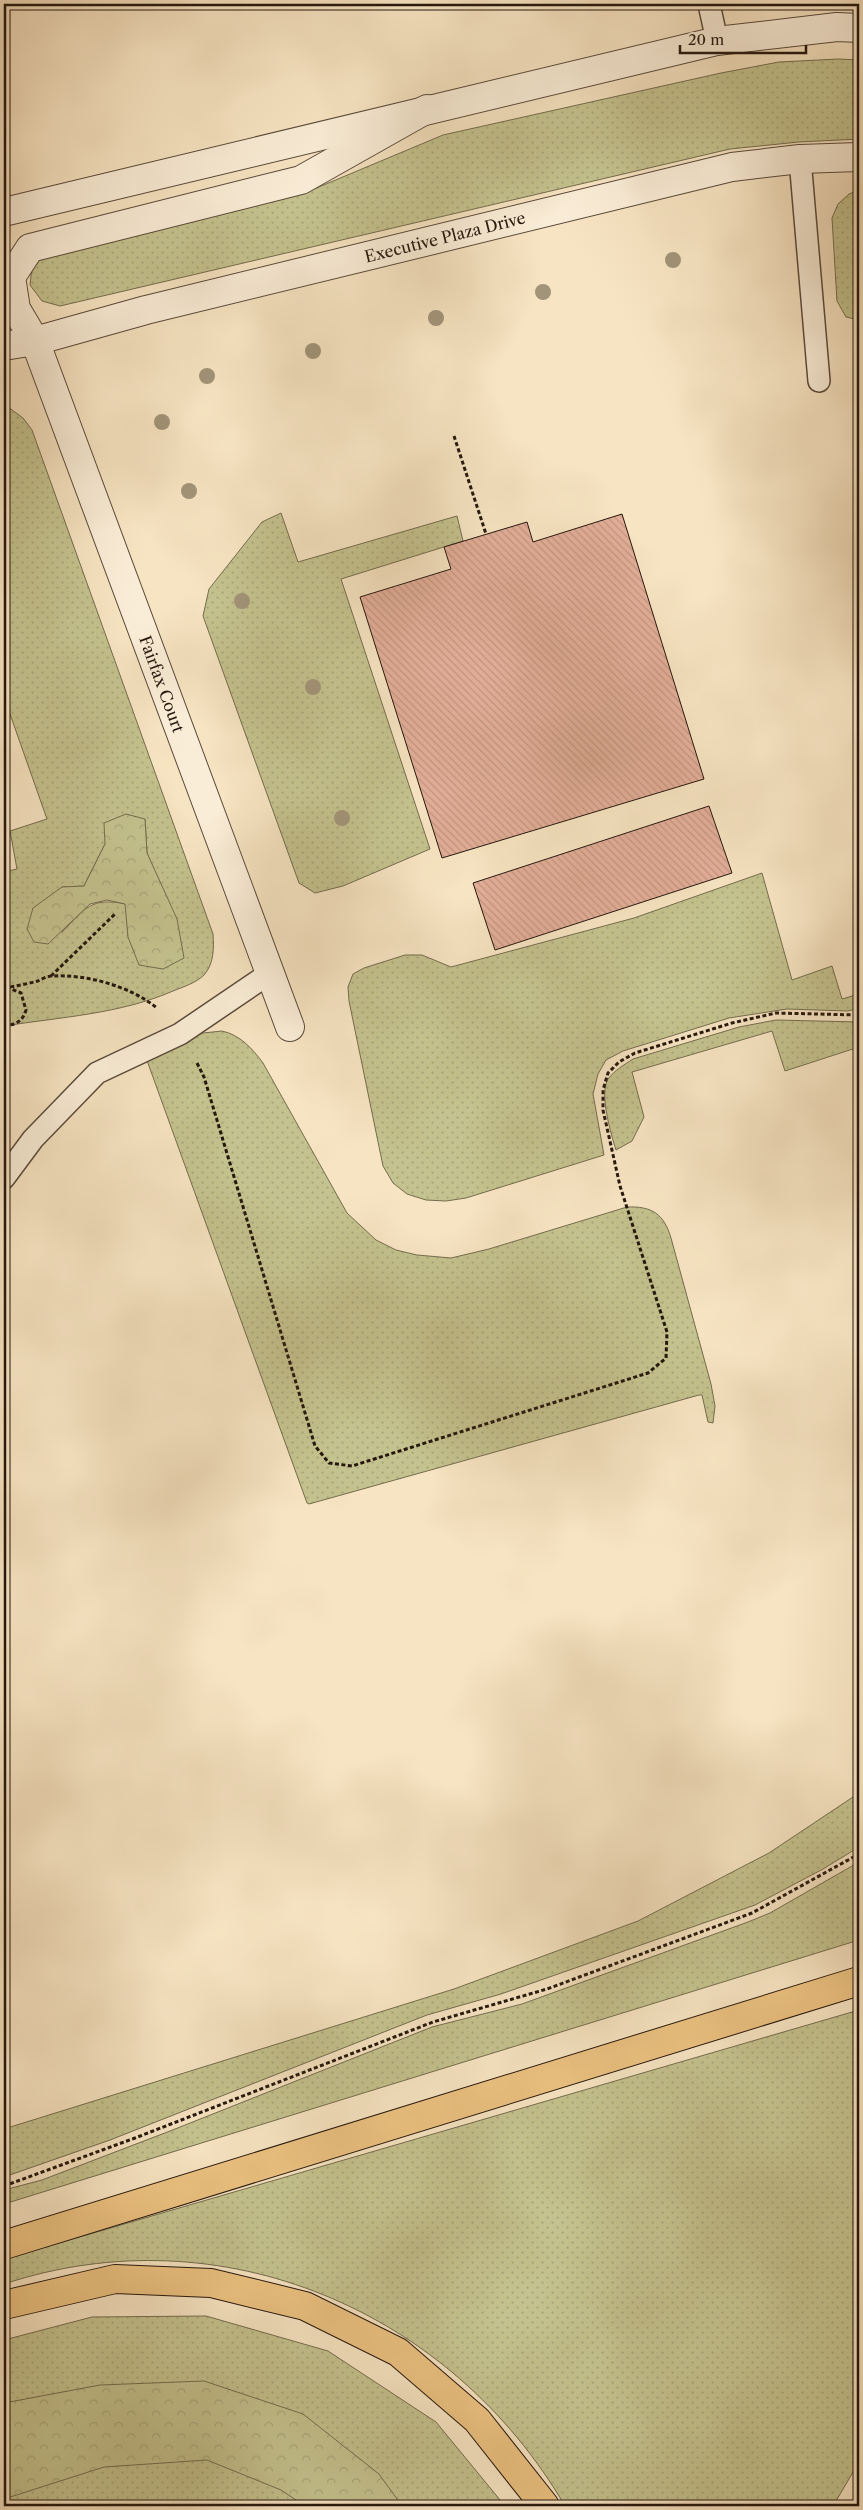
<svg xmlns="http://www.w3.org/2000/svg" width="863" height="2510" viewBox="0 0 863 2510" font-family="'Libre Caslon Text',serif">
  <style>
    .green { fill: url(#green-dots); stroke: #746c4e; fill-rule: evenodd }
    .forest { fill: url(#forest-crowns); stroke: #746c4e }
    .building { fill: url(#building-back-hatch); stroke: #25170e }
    .lines { fill: none; stroke-linecap: round; stroke-linejoin: round }
    .service-casing { stroke: #5a4a3b; stroke-width: 24 }
    .minor-casing { stroke: #5a4a3b; stroke-width: 30 }
    .primary-casing { stroke: #25170e; stroke-width: 30 }
    .path { stroke: #25170e; stroke-width: 3; stroke-dasharray: 4 2.5; stroke-linecap: butt }
    .service { stroke: #faedd7; stroke-width: 21 }
    .minor { stroke: #faedd7; stroke-width: 28 }
    .primary { stroke: #ecc281; stroke-width: 28 }
    .tree { fill: #a29478 }
    .labels { text-anchor: middle; dominant-baseline: central; stroke-width: 5; stroke-linejoin: round; paint-order: stroke }
    .street-label { font-size: 16px; fill: #25170e; stroke: #faedd7 }
  </style>
  <defs>
    <pattern id="green-dots" width="8" height="8" patternUnits="userSpaceOnUse" patternTransform="scale(1.25)"><rect width="8" height="8" fill="#c4c28e"/><path d="M2 2h.1M6 6h.1" fill="none" stroke="#a8a679" stroke-width="1.8" stroke-linecap="round"/></pattern>
    <pattern id="forest-crowns" width="20" height="18" patternUnits="userSpaceOnUse" patternTransform="scale(1.25)"><rect width="20" height="18" fill="#c4c28e"/><path d="M2 6a3 3 0 1 1 6 0M12 15a3 3 0 1 1 6 0" fill="none" stroke="#a8a679"/></pattern>
    <pattern id="building-back-hatch" width="6" height="6" patternUnits="userSpaceOnUse" patternTransform="scale(1.25)"><rect width="6" height="6" fill="#e3ae98"/><path d="M-1 5l2 2M0 0l6 6M5-1l2 2" fill="none" stroke="#c39582"/></pattern>
  </defs>
  <rect width="100%" height="100%" fill="#f7e4c2"/>
  <filter id="stains"><feTurbulence type="fractalNoise" baseFrequency=".004" numOctaves="4"/><feColorMatrix values="0 0 0 0 .2 0 0 0 0 .09 0 0 0 0 .02 0 0 0 .5 -.17"/></filter>
  <radialGradient id="worn" r=".72"><stop offset=".6" stop-color="#630" stop-opacity="0"/><stop offset="1" stop-color="#630" stop-opacity=".3"/></radialGradient>
  <g class="green">
    <path d="M838 59 859 60V139L799 142 730 149 60 306 42 301 30 285 32 267 47 252 307 192 443 135 721 73 779 62Z"/>
    <path d="M859 190V320L846 317 837 301 832 218 838 204 849 194Z"/>
    <path d="M4 404 23 418 32 430 213 934C214 948 214 964 204 975 196 983 183 987 173 991 120 1014 61 1017 4 1026V872L17 869 10 831 47 819 4 697ZM145 819 147 853 160 884 128 936 126 904C90 897 86 908 62 932V887L84 886 105 844Z"/>
    <path d="M281 513 298 562 457 516 463 541 341 579 430 849 343 886 315 893 299 883 203 616 209 589 262 522Z"/>
    <path d="M762 873 792 980 832 966 842 999 859 994V1008L848 1011 787 1009 729 1018 623 1051 606 1060 598 1074 593 1094 604 1155 466 1198 446 1201 426 1200 407 1194 393 1183 383 1166 349 1001 348 987 353 974 364 968 405 955H422L451 967 634 918Z"/>
    <path d="M776 1020 859 1022V1047L785 1071 772 1031 632 1072 644 1117 632 1141 616 1150C611 1134 599 1094 608 1079 615 1070 624 1065 633 1059L739 1027Z"/>
    <path d="M222 1031C240 1035 252 1048 263 1063L347 1213 376 1240 396 1250 417 1255 451 1258 489 1249 627 1207C652 1206 664 1214 671 1238L711 1384 715 1406 713 1423 708 1422 702 1395H699L309 1504 307 1503 145 1055 203 1033Z"/>
    <path d="M859 1793V1847L823 1869 755 1905 501 1994 427 2015 110 2140 4 2177V2129L454 1989 638 1921 769 1853Z"/>
    <path d="M859 1862V1940L4 2204V2190L42 2180 170 2131 432 2027 522 2004 748 1922 770 1913Z"/>
    <path d="M859 2010V2462L833 2506H565C451 2311 222 2212 4 2284V2259Z"/>
    <path d="M206 2316 328 2351 436 2422 505 2506H4V2340L92 2317Z"/>
  </g>
  <g class="forest">
    <path d="M126 814 145 819 147 853 177 919 184 958 163 969 139 965 128 937 125 904 107 900 90 904 48 944 34 942 27 929 33 908 62 887 84 886 105 844 104 823Z"/>
    <path d="M204 2381 303 2414 379 2474 402 2506H305L281 2490 207 2460 104 2467 4 2499V2403L100 2385Z"/>
  </g>
  <g class="building">
    <path d="M622 514 704 779 442 858 360 597 451 569 444 547 527 522 533 542Z"/>
    <path d="M709 806 732 873 495 950 473 883Z"/>
  </g>
  <g class="lines">
    <defs>
      <g id="service">
        <path d="M709 4 717 41"/>
        <path d="M800 159 819 381"/>
        <path d="M4 1178 33 1139 97 1073 180 1034 270 973"/>
      </g>
      <g id="minor">
        <path d="M4 212 717 41 837 27 859 28"/>
        <path d="M4 346 35 341 146 310 732 167 800 159 859 157"/>
        <path d="M290 1027 35 341 16 309 11 277 30 248 301 180 427 109"/>
      </g>
      <g id="primary">
        <path d="M4 2245 859 1981"/>
        <path d="M4 2305 115 2279 211 2283 305 2306 398 2352 477 2420 545 2506"/>
      </g>
    </defs>
    <use href="#service" class="service-casing"/>
    <use href="#minor" class="minor-casing"/>
    <use href="#primary" class="primary-casing"/>
    <g class="path">
      <path d="M454 436 486 534"/>
      <path d="M51 976 115 914"/>
      <path d="M4 988C15 986 27 984 38 981 42 979 47 976 52 976 86 974 130 986 157 1008"/>
      <path d="M4 1025C15 1026 23 1021 26 1010L21 993 9 988"/>
      <path d="M197 1063 204 1077 315 1446 329 1463 352 1466 648 1373 666 1358 667 1332 620 1186 603 1110V1090L608 1073 619 1062 635 1053 732 1023 776 1013 859 1015"/>
      <path d="M4 2186 135 2138 433 2022 547 1989 752 1913 859 1854"/>
    </g>
    <use href="#service" class="service"/>
    <use href="#minor" class="minor"/>
    <use href="#primary" class="primary"/>
  </g>
  <g class="tree">
    <circle cx="673" cy="260" r="8"/>
    <circle cx="543" cy="292" r="8"/>
    <circle cx="436" cy="318" r="8"/>
    <circle cx="313" cy="351" r="8"/>
    <circle cx="207" cy="376" r="8"/>
    <circle cx="162" cy="422" r="8"/>
    <circle cx="189" cy="491" r="8"/>
    <circle cx="242" cy="601" r="8"/>
    <circle cx="313" cy="687" r="8"/>
    <circle cx="342" cy="818" r="8"/>
  </g>
  <g class="labels">
    <g class="street-label">
      <text transform="translate(445 237) rotate(-14)">Executive Plaza Drive</text>
      <text transform="translate(162 684) rotate(70)">Fairfax Court</text>
    </g>
  </g>
  <rect width="863" height="2510" fill="none" stroke="#f7e4c2" stroke-width="20"/>
  <rect x="5" y="5" width="853" height="2500" fill="none" stroke="#25170e" stroke-width="2.5"/>
  <rect x="10" y="10" width="843" height="2490" fill="none" stroke="#25170e"/>
  <path d="M680 45v8h126v-8" fill="none" stroke="#25170e" stroke-width="2.5"/>
  <text x="688" y="45" font-size="15" fill="#25170e" stroke="#faedd7" stroke-width="4" paint-order="stroke">20 m</text>
  <rect width="100%" height="100%" filter="url(#stains)"/>
  <rect width="100%" height="100%" fill="url(#worn)"/>
</svg>
